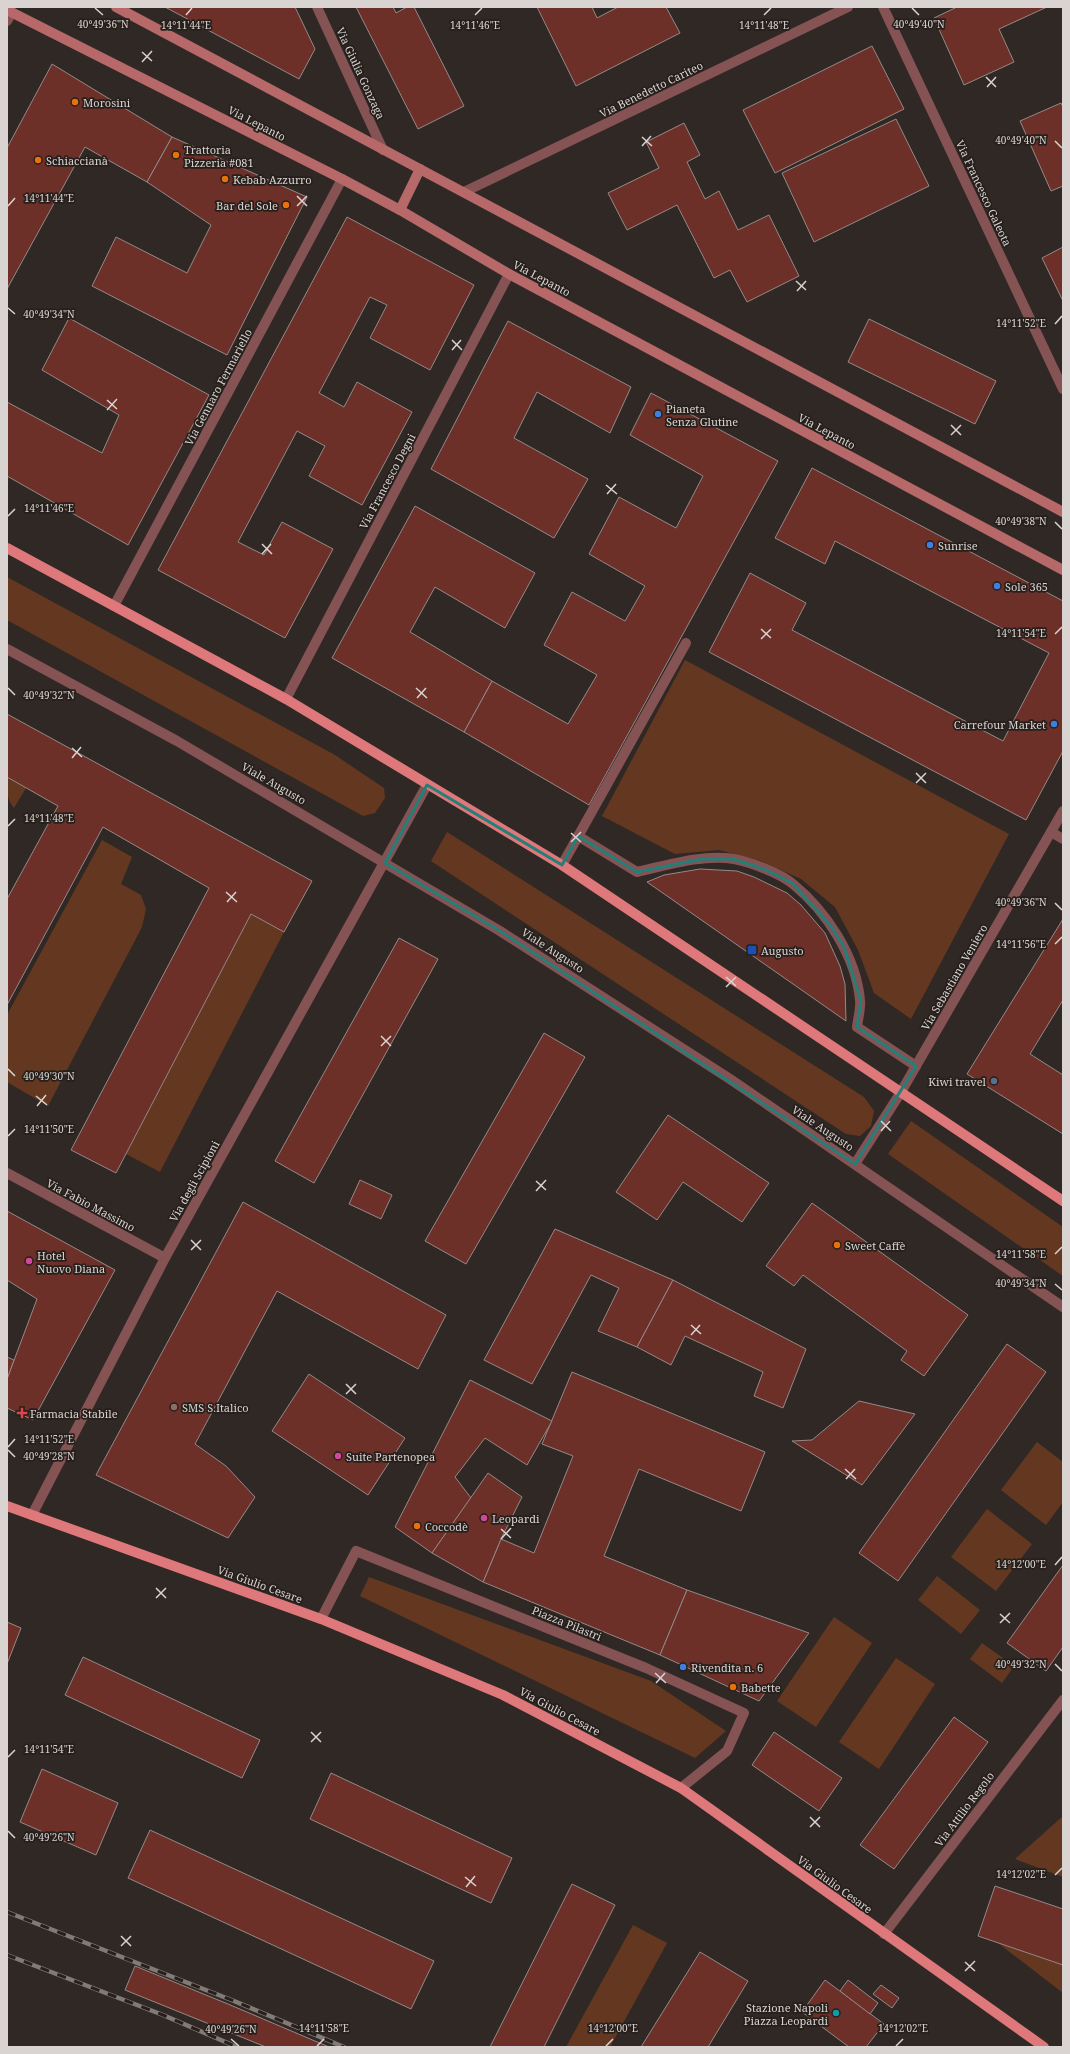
<svg xmlns="http://www.w3.org/2000/svg" width="1070" height="2054" viewBox="0 0 1070 2054" font-family="'Noto Serif',serif">
  <style>
    .green { fill: #643820 }
    .building { fill: #6d3028; stroke: #948988 }
    .lines { fill: none; stroke-linecap: round; stroke-linejoin: round }
    .street { stroke: #855353; stroke-width: 10 }
    .secondary { stroke: #b76869; stroke-width: 10 }
    .primary { stroke: #de787a; stroke-width: 10 }
    .rail-casing { stroke: #817a77; stroke-width: 4.5 }
    .rail { stroke: #261f1b; stroke-width: 3; stroke-dasharray: 9; stroke-linecap: butt }
    .marked { fill: none; stroke: #237f78; stroke-width: 3; stroke-linejoin: round }
    .ticks { fill: none; stroke: #d9d4d2; stroke-width: 1.5 }
    .food-dot { fill: #e8710a; stroke: #261f1b; stroke-width: 1.5 }
    .shop-dot { fill: #3f7fe0; stroke: #261f1b; stroke-width: 1.5 }
    .transit-dot { fill: #1a4fb4; stroke: #261f1b; stroke-width: 1.5 }
    .service-dot { fill: #5c6f8a; stroke: #261f1b; stroke-width: 1.5 }
    .hotel-dot { fill: #d1479c; stroke: #261f1b; stroke-width: 1.5 }
    .education-dot { fill: #8d6e63; stroke: #261f1b; stroke-width: 1.5 }
    .health-dot { fill: #e0444e; stroke: #261f1b; stroke-width: 1.5 }
    .culture-dot { fill: #0f9aa8; stroke: #261f1b; stroke-width: 1.5 }
    .labels { text-anchor: middle; dominant-baseline: central; stroke-width: 3.5; stroke-linejoin: round; paint-order: stroke }
    .street-label { font-size: 11px; fill: #d9d4d2; stroke: #261f1b }
    .poi-label { font-size: 11px; fill: #d9d4d2; stroke: #261f1b; text-anchor: start }
    .ticks-label { font-size: 10px; text-anchor: middle; fill: #d9d4d2; stroke: #261f1b; stroke-width: 3.5; stroke-linejoin: round; paint-order: stroke }
  </style>
  <rect width="100%" height="100%" fill="#302825"/>
  <g class="green">
    <path d="M7 577 335 755 384 788 385 798 375 813 363 816 7 620Z"/>
    <path d="M685 660 1009 834 911 1019 874 993 858 950 835 907 801 879 761 861 719 850 675 854 602 816Z"/>
    <path d="M7 777 26 788 14 808C6 799 7 789 7 777Z"/>
    <path d="M447 832 864 1097 874 1111 871 1126 860 1136 846 1134 431 861Z"/>
    <path d="M102 840 132 857 121 884 141 895 146 909 142 927 48 1106 7 1082V1015Z"/>
    <path d="M251 914 284 932 160 1172 126 1154Z"/>
    <path d="M911 1121 1063 1227V1276L888 1154Z"/>
    <path d="M1037 1442 1063 1462V1502L1046 1525 1001 1490Z"/>
    <path d="M987 1509 1032 1544 996 1591 951 1557Z"/>
    <path d="M937 1576 980 1610 961 1634 918 1600Z"/>
    <path d="M369 1577 651 1681 726 1731 695 1758 360 1596Z"/>
    <path d="M834 1617 872 1643 816 1727 777 1701Z"/>
    <path d="M982 1643 1014 1666 1002 1683 970 1659Z"/>
    <path d="M896 1658 935 1684 879 1769 839 1742Z"/>
    <path d="M1063 1816V1877L1015 1859Z"/>
    <path d="M633 1925 667 1943 610 2047H566Z"/>
    <path d="M998 1943 1063 1965V1993Z"/>
  </g>
  <g class="building">
    <path d="M165 7H295L315 49 299 79Z"/>
    <path d="M356 7H393L396 13 407 7H414L464 106 418 129Z"/>
    <path d="M537 7H592L597 18 618 7H666L680 33 576 86Z"/>
    <path d="M957 7H1047L999 29 1014 62 964 85 934 18Z"/>
    <path d="M872 46 904 109 775 173 743 110Z"/>
    <path d="M52 64 172 137 147 182 85 147 7 289V148Z"/>
    <path d="M1061 103 1063 107V186L1051 191 1020 121Z"/>
    <path d="M896 119 929 186 814 242 782 173Z"/>
    <path d="M684 123 700 155 687 162 705 199 719 191 738 230 769 215 799 276 747 302 730 270 714 278 677 205 627 230 608 193 659 168 646 142Z"/>
    <path d="M172 137 307 197 227 355 92 286 116 237 187 273 211 225 147 182Z"/>
    <path d="M347 217 474 285 430 370 370 338 387 305 370 297 319 393 344 407 357 382 412 412 362 505 309 476 325 446 297 431 238 542 264 555 282 522 333 549 285 638 158 570Z"/>
    <path d="M1063 247V301L1042 258Z"/>
    <path d="M69 318 209 395 128 545 7 476V402L102 453 119 415 42 370Z"/>
    <path d="M869 319 996 381 975 424 848 362Z"/>
    <path d="M508 321 631 387 610 433 537 392 514 438 588 479 554 538 431 469Z"/>
    <path d="M651 393 778 461 589 805 464 732 492 681 568 724 597 675 544 645 572 592 625 621 645 586 589 554 619 497 676 528 703 476 630 435Z"/>
    <path d="M812 468 1063 601V751L1026 820 709 652 750 573 806 603 792 630 1003 741 1049 653 835 541 825 564 775 538Z"/>
    <path d="M415 506 535 573 505 628 435 587 410 632 492 681 464 732 332 658Z"/>
    <path d="M7 714 312 881 284 932 251 914 116 1173 71 1150 209 888 103 827 7 1005V899L58 806 7 777Z"/>
    <path d="M700 869 737 871 754 877 787 893 801 905 825 933 840 966 845 984 846 1021 647 882 664 875Z"/>
    <path d="M1063 919V1000L1030 1054 1063 1075V1134L967 1074Z"/>
    <path d="M399 938 438 959 314 1183 275 1161Z"/>
    <path d="M544 1033 585 1057 466 1264 425 1241Z"/>
    <path d="M668 1115 769 1183 742 1222 683 1182 657 1220 616 1192Z"/>
    <path d="M360 1180 392 1195 381 1219 349 1204Z"/>
    <path d="M243 1202 446 1315 418 1369 277 1291 195 1444 226 1466 255 1497 228 1538 96 1475Z"/>
    <path d="M812 1203 968 1315 924 1376 901 1360 907 1351 803 1275 794 1286 766 1266Z"/>
    <path d="M7 1211 115 1270 33 1420 7 1408V1379L37 1299 7 1280Z"/>
    <path d="M555 1229 673 1280 637 1347 598 1331 619 1288 591 1275 532 1384 484 1360Z"/>
    <path d="M673 1280 806 1349 783 1408 754 1396 763 1372 685 1336 671 1365 637 1347Z"/>
    <path d="M1007 1344 1046 1372 898 1581 859 1553Z"/>
    <path d="M7 1357 14 1360 7 1379Z"/>
    <path d="M572 1372 765 1452 741 1511 639 1469 604 1556 687 1590 660 1655 483 1582 501 1539 534 1553 573 1456 542 1444Z"/>
    <path d="M309 1374 405 1438 368 1495 272 1431Z"/>
    <path d="M470 1380 552 1421 527 1465 485 1438 455 1477 471 1498 432 1553 395 1527Z"/>
    <path d="M859 1401 915 1414 862 1485 792 1441 812 1440Z"/>
    <path d="M488 1473 522 1497 501 1539 483 1582 432 1553Z"/>
    <path d="M1063 1565V1647L1046 1671 1007 1643Z"/>
    <path d="M687 1590 809 1633 759 1701 660 1655Z"/>
    <path d="M7 1622 21 1628 7 1664Z"/>
    <path d="M83 1657 260 1740 242 1778 65 1695Z"/>
    <path d="M954 1717 988 1742 894 1869 860 1845Z"/>
    <path d="M774 1732 842 1778 819 1811 752 1765Z"/>
    <path d="M42 1769 118 1803 96 1855 20 1822Z"/>
    <path d="M331 1773 512 1858 491 1903 310 1819Z"/>
    <path d="M150 1830 434 1961 411 2009 128 1878Z"/>
    <path d="M572 1884 615 1905 544 2047H490Z"/>
    <path d="M995 1886 1063 1909V1965L978 1936Z"/>
    <path d="M700 1952 748 1981 708 2047H641Z"/>
    <path d="M135 1966 228 2004 329 2047H266L125 1990Z"/>
    <path d="M825 1980 884 2024 866 2047H849L802 2012Z"/>
    <path d="M848 1980 878 2003 870 2014 840 1991Z"/>
    <path d="M881 1985 899 1998 892 2008 873 1994Z"/>
  </g>
  <g class="lines">
    <g class="street">
      <path d="M317 7 383 150"/>
      <path d="M883 7 1063 389"/>
      <path d="M7 21 12 12"/>
      <path d="M464 192 848 7"/>
      <path d="M114 606 342 179"/>
      <path d="M7 649 177 741 500 931 730 1079 1063 1307"/>
      <path d="M286 699 509 274"/>
      <path d="M1051 832 1063 839"/>
      <path d="M578 836 637 872C668 865 703 854 734 859 750 862 780 873 793 884 826 911 856 956 860 1000 861 1008 858 1018 857 1027L916 1066"/>
      <path d="M562 865 686 643"/>
      <path d="M855 1164 901 1092 1063 811"/>
      <path d="M7 1173 165 1258"/>
      <path d="M32 1515 165 1258 427 785"/>
      <path d="M321 1619 356 1551 646 1668 744 1713 727 1751 681 1788"/>
      <path d="M884 1934 1063 1700"/>
    </g>
    <g class="secondary">
      <path d="M116 7 1063 512"/>
      <path d="M7 10 342 179 400 210 509 274 1063 570"/>
      <path d="M400 210 420 169"/>
    </g>
    <g class="primary">
      <path d="M7 548 286 699 562 865 1063 1201"/>
      <path d="M7 1506 321 1619 503 1695 681 1788 1044 2047"/>
    </g>
    <defs>
      <g id="rail">
        <path d="M7 1912 234 2001 344 2047"/>
        <path d="M7 1955 163 2015 237 2047"/>
      </g>
    </defs>
    <use href="#rail" class="rail-casing"/>
    <use href="#rail" class="rail"/>
  </g>
  <path class="marked" d="M427 785 562 865 578 836 637 872 702 859H733L764 869 792 883 830 925 844 947 861 1001 857 1027 916 1066 855 1164 500 931 385 863Z"/>
  <path class="ticks" d="M95 8 103 15M912 8 919 15M186 15 192 8M475 15 482 8M764 15 771 8M142 52 152 61M142 62 152 51M986 77 996 87M987 87 996 77M642 137 652 146M1055 141 1062 148M642 146 651 136M297 196 307 206M8 206 15 198M297 206 307 196M796 281 806 290M797 291 806 281M8 308 15 314M1055 324 1062 316M452 340 462 350M452 350 461 340M107 400 117 409M107 410 117 399M951 425 961 435M951 435 961 425M606 485 617 494M607 494 616 484M8 516 15 509M1055 522 1062 529M262 544 272 554M262 554 271 544M761 629 771 638M1055 634 1062 627M761 639 771 629M8 688 15 695M416 688 427 698M417 698 426 688M72 748 82 757M72 758 81 747M916 773 926 783M916 783 926 773M8 826 15 819M571 833 581 842M571 842 581 832M226 892 237 902M227 902 236 892M1055 903 1062 910M1055 944 1062 937M726 977 736 986M726 987 736 977M381 1036 391 1046M381 1046 391 1036M8 1069 15 1076M36 1096 47 1105M37 1106 46 1095M881 1121 891 1131M881 1131 890 1121M8 1136 15 1129M536 1181 546 1190M536 1191 546 1180M191 1240 201 1250M191 1250 201 1240M1055 1254 1062 1247M1055 1284 1062 1290M691 1325 701 1334M691 1335 700 1325M346 1384 356 1394M346 1394 356 1384M8 1447 15 1439M8 1450 15 1457M845 1469 856 1479M846 1479 855 1469M501 1529 511 1538M501 1539 511 1528M1055 1565 1062 1557M156 1588 166 1598M156 1598 166 1588M1000 1614 1010 1623M1000 1623 1010 1613M1055 1664 1062 1671M655 1673 666 1683M656 1683 665 1673M311 1732 321 1742M311 1742 321 1732M8 1757 15 1750M810 1817 820 1827M810 1827 820 1817M8 1831 15 1838M1055 1875 1062 1868M465 1877 476 1886M466 1887 475 1876M121 1936 131 1946M121 1946 131 1936M965 1962 975 1971M965 1971 975 1961M231 2039 239 2046M317 2046 324 2039M606 2046 613 2039M896 2046 903 2039"/>
  <g class="food-dot">
    <circle cx="75" cy="102" r="4"/>
    <circle cx="176" cy="155" r="4"/>
    <circle cx="38" cy="160" r="4"/>
    <circle cx="225" cy="179" r="4"/>
    <circle cx="286" cy="205" r="4"/>
    <circle cx="837" cy="1245" r="4"/>
    <circle cx="417" cy="1526" r="4"/>
    <circle cx="733" cy="1687" r="4"/>
  </g>
  <g class="shop-dot">
    <circle cx="658" cy="414" r="4"/>
    <circle cx="930" cy="545" r="4"/>
    <circle cx="997" cy="586" r="4"/>
    <circle cx="1054" cy="724" r="4"/>
    <circle cx="683" cy="1667" r="4"/>
  </g>
  <rect class="transit-dot" x="747" y="945" width="10" height="10" rx="2"/>
  <circle class="service-dot" cx="994" cy="1081" r="4"/>
  <g class="hotel-dot">
    <circle cx="29" cy="1261" r="4"/>
    <circle cx="338" cy="1456" r="4"/>
    <circle cx="484" cy="1518" r="4"/>
  </g>
  <circle class="education-dot" cx="174" cy="1407" r="4"/>
  <path class="health-dot" d="M20 1407h4v4h4v4h-4v4h-4v-4h-4v-4h4z"/>
  <circle class="culture-dot" cx="836" cy="2013" r="4"/>
  <g class="labels">
    <g class="street-label">
      <text transform="translate(361 73) rotate(65)">Via Giulia Gonzaga</text>
      <text transform="translate(651 89) rotate(-26)">Via Benedetto Cariteo</text>
      <text transform="translate(257 123) rotate(27)">Via Lepanto</text>
      <text transform="translate(984 193) rotate(65)">Via Francesco Galeota</text>
      <text transform="translate(542 278) rotate(28)">Via Lepanto</text>
      <text transform="translate(218 387) rotate(-62)">Via Gennaro Fermariello</text>
      <text transform="translate(827 431) rotate(28)">Via Lepanto</text>
      <text transform="translate(387 481) rotate(-62)">Via Francesco Degni</text>
      <text transform="translate(274 783) rotate(30)">Viale Augusto</text>
      <text transform="translate(553 950) rotate(33)">Viale Augusto</text>
      <text transform="translate(954 977) rotate(-60)">Via Sebastiano Veniero</text>
      <text transform="translate(823 1128) rotate(34)">Viale Augusto</text>
      <text transform="translate(194 1181) rotate(-61)">Via degli Scipioni</text>
      <text transform="translate(91 1205) rotate(28)">Via Fabio Massimo</text>
      <text transform="translate(260 1584) rotate(20)">Via Giulio Cesare</text>
      <text transform="translate(567 1623) rotate(22)">Piazza Pilastri</text>
      <text transform="translate(560 1711) rotate(28)">Via Giulio Cesare</text>
      <text transform="translate(964 1809) rotate(-53)">Via Attilio Regolo</text>
      <text transform="translate(835 1884) rotate(36)">Via Giulio Cesare</text>
    </g>
    <g class="poi-label">
      <text x="83" y="102">Morosini</text>
      <text x="184" y="149">Trattoria<tspan x="184" dy="13">Pizzeria #081</tspan></text>
      <text x="46" y="160">Schiaccianà</text>
      <text x="233" y="179">Kebab Azzurro</text>
      <text x="278" y="205" text-anchor="end">Bar del Sole</text>
      <text x="666" y="408">Pianeta<tspan x="666" dy="13">Senza Glutine</tspan></text>
      <text x="938" y="545">Sunrise</text>
      <text x="1005" y="586">Sole 365</text>
      <text x="1046" y="724" text-anchor="end">Carrefour Market</text>
      <text x="761" y="950">Augusto</text>
      <text x="986" y="1081" text-anchor="end">Kiwi travel</text>
      <text x="845" y="1245">Sweet Caffè</text>
      <text x="37" y="1255">Hotel<tspan x="37" dy="13">Nuovo Diana</tspan></text>
      <text x="182" y="1407">SMS S.Italico</text>
      <text x="30" y="1413">Farmacia Stabile</text>
      <text x="346" y="1456">Suite Partenopea</text>
      <text x="492" y="1518">Leopardi</text>
      <text x="425" y="1526">Coccodè</text>
      <text x="691" y="1667">Rivendita n. 6</text>
      <text x="741" y="1687">Babette</text>
      <text x="828" y="2007" text-anchor="end">Stazione Napoli<tspan x="828" dy="13">Piazza Leopardi</tspan></text>
    </g>
  </g>
  <g class="ticks-label">
    <text x="103" y="28">40°49'36"N</text>
    <text x="919" y="28">40°49'40"N</text>
    <text x="186" y="29">14°11'44"E</text>
    <text x="475" y="29">14°11'46"E</text>
    <text x="764" y="29">14°11'48"E</text>
    <text x="1021" y="144">40°49'40"N</text>
    <text x="49" y="202">14°11'44"E</text>
    <text x="49" y="318">40°49'34"N</text>
    <text x="1021" y="327">14°11'52"E</text>
    <text x="49" y="512">14°11'46"E</text>
    <text x="1021" y="525">40°49'38"N</text>
    <text x="1021" y="637">14°11'54"E</text>
    <text x="49" y="699">40°49'32"N</text>
    <text x="49" y="822">14°11'48"E</text>
    <text x="1021" y="906">40°49'36"N</text>
    <text x="1021" y="948">14°11'56"E</text>
    <text x="49" y="1080">40°49'30"N</text>
    <text x="49" y="1133">14°11'50"E</text>
    <text x="1021" y="1258">14°11'58"E</text>
    <text x="1021" y="1287">40°49'34"N</text>
    <text x="49" y="1443">14°11'52"E</text>
    <text x="49" y="1460">40°49'28"N</text>
    <text x="1021" y="1568">14°12'00"E</text>
    <text x="1021" y="1668">40°49'32"N</text>
    <text x="49" y="1753">14°11'54"E</text>
    <text x="49" y="1841">40°49'26"N</text>
    <text x="1021" y="1878">14°12'02"E</text>
    <text x="324" y="2032">14°11'58"E</text>
    <text x="613" y="2032">14°12'00"E</text>
    <text x="903" y="2032">14°12'02"E</text>
    <text x="231" y="2033">40°49'26"N</text>
  </g>
  <rect width="1070" height="2054" fill="none" stroke="#d9d4d2" stroke-width="16"/>
</svg>
